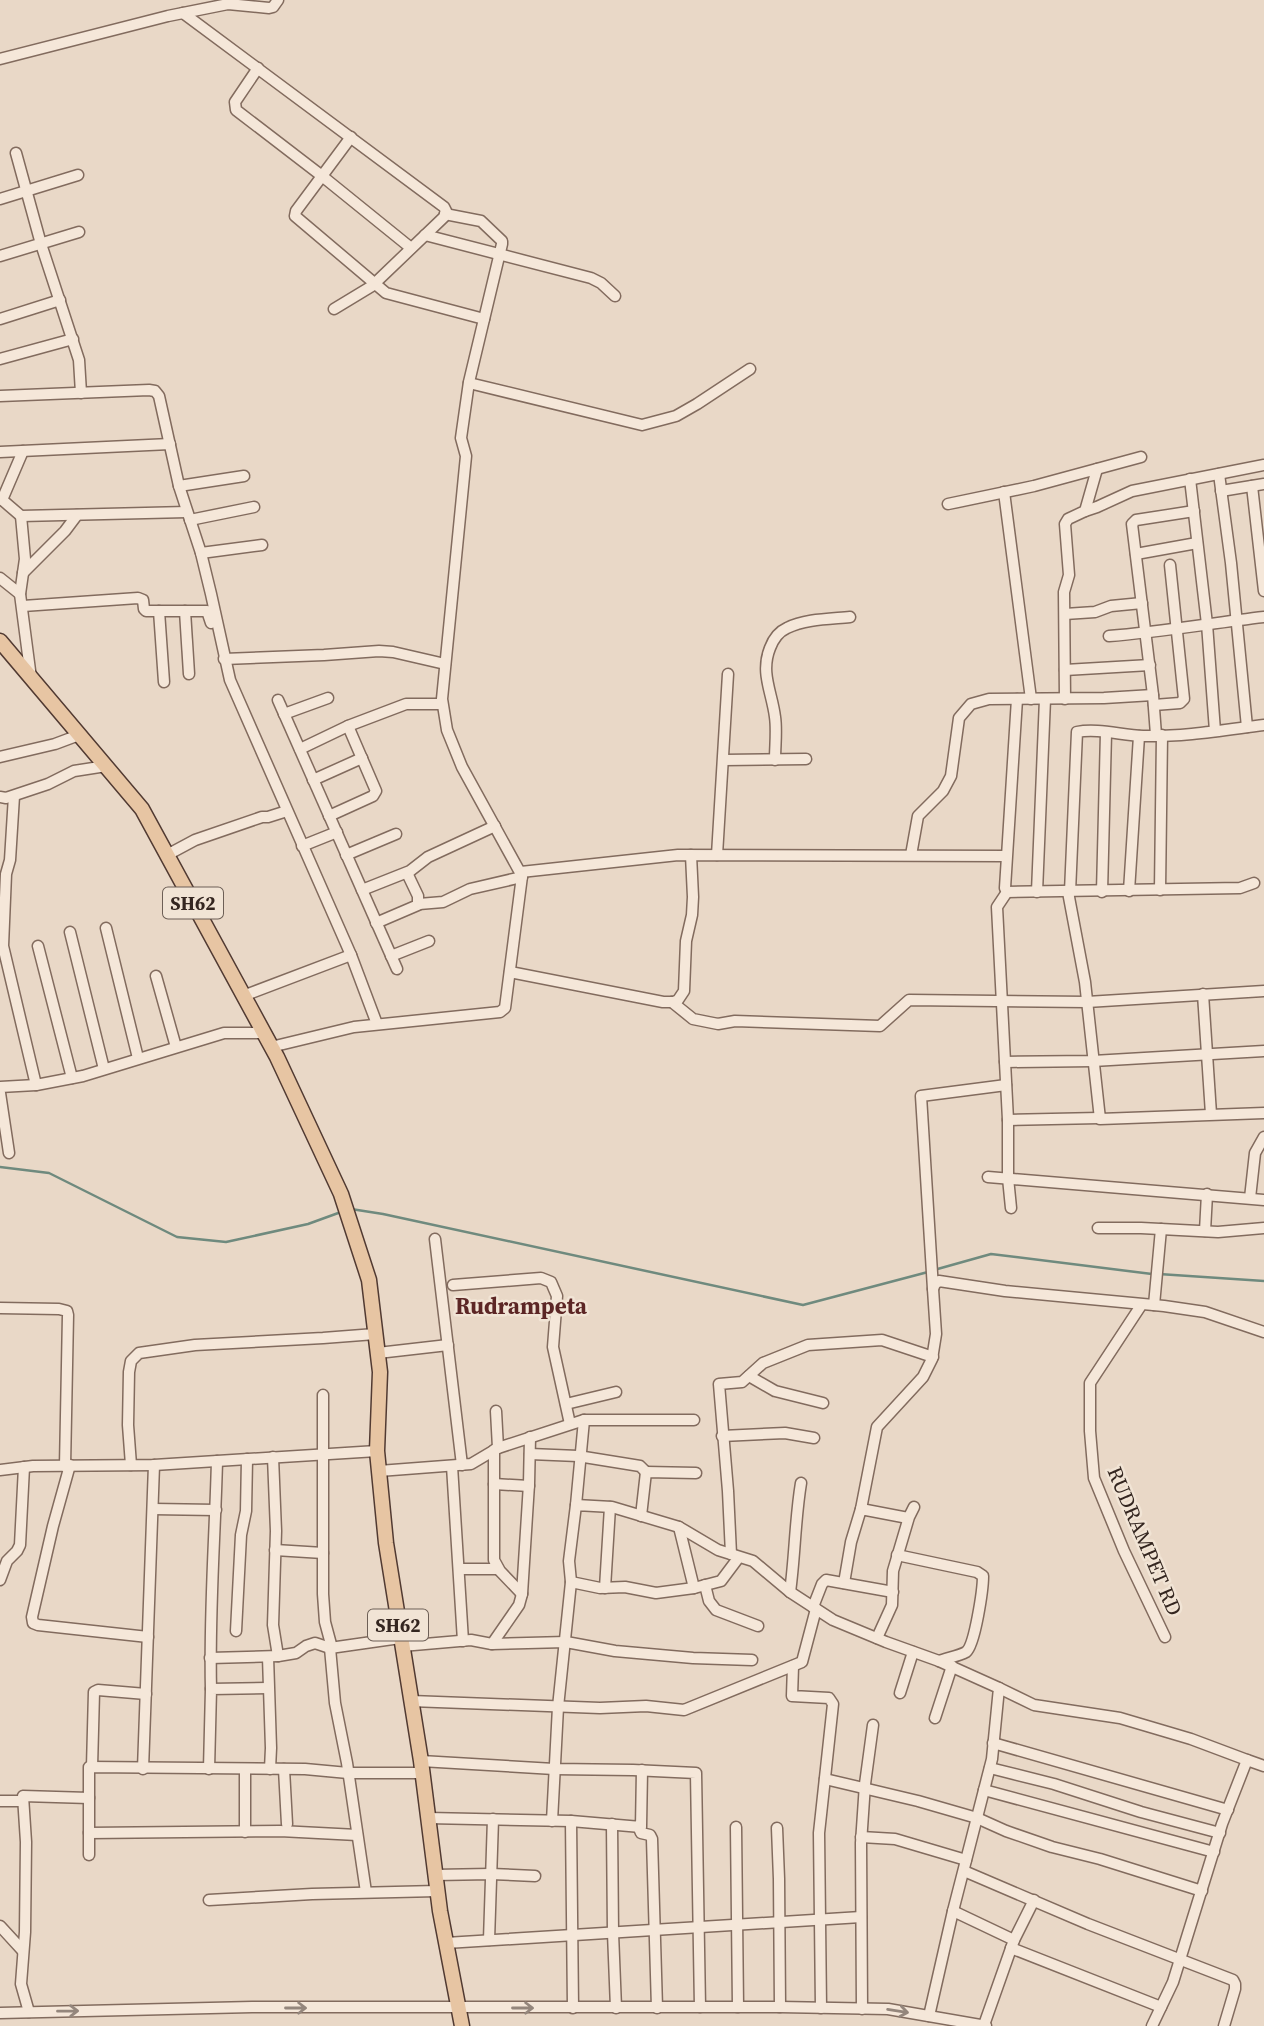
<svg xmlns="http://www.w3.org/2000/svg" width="1264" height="2026" font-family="'Source Serif 4',serif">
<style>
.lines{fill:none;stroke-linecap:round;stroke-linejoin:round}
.stream{stroke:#6f8a7e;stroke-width:2.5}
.minor-casing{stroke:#826b5e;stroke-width:13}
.major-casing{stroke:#513a32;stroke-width:17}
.minor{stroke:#f5e7d9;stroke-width:10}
.major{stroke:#e7c5a3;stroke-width:14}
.oneway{stroke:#94867c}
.labels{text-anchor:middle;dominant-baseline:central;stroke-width:5;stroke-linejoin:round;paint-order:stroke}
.shield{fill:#f1e4d5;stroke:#6d5f56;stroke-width:2}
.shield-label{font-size:19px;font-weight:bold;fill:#342620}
.street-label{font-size:21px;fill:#342620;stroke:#f1e4d5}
.neighbourhood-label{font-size:23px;font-weight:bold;fill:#5c2625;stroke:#f1e4d5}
</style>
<rect width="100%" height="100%" fill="#e9d8c7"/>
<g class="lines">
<g class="stream">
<polyline points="0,1167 49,1173 177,1237 226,1242 308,1224 341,1212"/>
<polyline points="351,1209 383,1214 803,1305 928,1272"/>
<polyline points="934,1270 991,1254 1152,1274"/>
<polyline points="1159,1274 1264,1281"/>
</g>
<g class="minor-casing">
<g id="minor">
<polyline points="183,13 444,207 446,211 444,217 372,286 334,309"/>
<polyline points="0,59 168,16 228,4 269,8 273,7 278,0"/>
<polyline points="258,68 235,102 236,110 322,176 411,248"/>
<polyline points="351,137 296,211 295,216 386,293 484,319"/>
<polyline points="16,153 41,244 79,360 81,393"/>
<polyline points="0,199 78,175"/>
<polyline points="425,235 591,278 601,283 615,296"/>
<polyline points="0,256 79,232"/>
<polyline points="0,319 60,300"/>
<polyline points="0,359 73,339"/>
<polyline points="469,383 642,425 676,416 697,404 750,369"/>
<polyline points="0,396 149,390 155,391 159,396 179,486 201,553 211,594 230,680 351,955 377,1024"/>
<polyline points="0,452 170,444"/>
<polyline points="1219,474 1231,563 1247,727"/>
<polyline points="1190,479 1207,624 1215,731"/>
<polyline points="179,486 244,476"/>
<polyline points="1252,486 1264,591"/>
<polyline points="1221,491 1264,484"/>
<polyline points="1004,492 1031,699"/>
<polyline points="0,498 21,516 187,512"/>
<polyline points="2,500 23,451"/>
<polyline points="948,504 1034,486 1141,457"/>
<polyline points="1085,511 1097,507 1132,491 1264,465"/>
<polyline points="21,516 25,559 20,594 31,678"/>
<polyline points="190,520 254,507"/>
<polyline points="201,553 262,545"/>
<polyline points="1136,554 1197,543"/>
<polyline points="23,573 65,531 77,515"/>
<polyline points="0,578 20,594"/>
<polyline points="23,606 138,598 143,600 144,609 146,611 207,611 211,623"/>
<polyline points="159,611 164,682"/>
<polyline points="185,611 189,674"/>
<polyline points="1065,614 1095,612 1111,606 1142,603"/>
<path d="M 1109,636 C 1161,632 1212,623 1264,617"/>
<polyline points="224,659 324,655 379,651 393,652 445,664"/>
<polyline points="1065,670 1150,665"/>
<polyline points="1017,699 1005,888 1007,892 1240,888 1254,883"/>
<polyline points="1065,699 1064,592 1069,575 1065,524 1068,519 1085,511 1097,469"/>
<polyline points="278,700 397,969"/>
<polyline points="1154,705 1180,703 1184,699 1170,565"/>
<polyline points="284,714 328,698"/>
<polyline points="1156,735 1153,695 1132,524 1136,520 1194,511"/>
<polyline points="300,749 348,726 406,704 442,704"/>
<polyline points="0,757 55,744 79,735"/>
<polyline points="724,760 806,759"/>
<path d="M 775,760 C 775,746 777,730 775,717 C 772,692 760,673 770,648 C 773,640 778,632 787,628 C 805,619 829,619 850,617"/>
<polyline points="313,780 362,758"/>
<polyline points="14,796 10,860 6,874 3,946 36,1085"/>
<polyline points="0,797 6,798 48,784 74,771 106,766"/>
<polyline points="329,816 373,796 376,791 348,726"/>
<polyline points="302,846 337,832"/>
<polyline points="167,855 195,840 262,817 268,817 287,811"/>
<polyline points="346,855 396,834"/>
<polyline points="717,855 728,674"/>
<polyline points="911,855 918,816 943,791 951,776 959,718 971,704 989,699 1104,698 1153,695"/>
<polyline points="521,872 678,855 1006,856"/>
<polyline points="362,890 410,871 428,857 495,826"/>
<polyline points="1160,890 1162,735"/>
<polyline points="1129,891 1139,736"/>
<polyline points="1007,892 997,907 1008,1120 1008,1178 1011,1208"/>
<polyline points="1037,892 1045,699"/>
<polyline points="1068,892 1085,982 1100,1119 1264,1113"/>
<path d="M 1070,892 L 1077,732 C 1097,728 1121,735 1143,736 C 1183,737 1224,730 1264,725"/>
<polyline points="1102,892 1106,733"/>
<polyline points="419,904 443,902 470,889 522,877"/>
<polyline points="376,923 418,905 418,896 407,873"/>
<polyline points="106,928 138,1058"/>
<polyline points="70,932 104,1069"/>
<polyline points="38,946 72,1078"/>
<polyline points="391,956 429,941"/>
<polyline points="510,972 663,1002 674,1002 678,1000 684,991 686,941 692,915 693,897 691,855"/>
<polyline points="156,976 176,1047"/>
<polyline points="1203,994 1211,1114"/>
<polyline points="243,996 351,955"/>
<polyline points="672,1002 693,1019 718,1024 735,1021 880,1026 909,1000 1087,1002 1264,991"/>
<polyline points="271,1047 354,1027 500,1012 505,1008 522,876 462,767 447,730 442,699 466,456 461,438 469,382 502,244 502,241 481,221 445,214"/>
<polyline points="1005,1062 1093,1061 1264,1051"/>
<polyline points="0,1087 36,1085 83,1076 224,1033 264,1033"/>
<polyline points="0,1093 9,1153"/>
<polyline points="1008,1120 1099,1118"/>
<polyline points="988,1177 1264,1200"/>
<polyline points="1250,1198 1255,1153 1264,1137"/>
<polyline points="1098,1228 1141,1228 1218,1232 1264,1228"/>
<polyline points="1205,1231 1207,1194"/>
<polyline points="435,1239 462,1465"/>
<polyline points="453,1285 541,1278 551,1282 557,1296 553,1347 570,1424"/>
<polyline points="933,1289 921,1096 1006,1085"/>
<polyline points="1154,1305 1161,1229"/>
<polyline points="1140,1307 1090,1383 1090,1431 1094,1478 1124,1551 1165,1637"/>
<polyline points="0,1308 59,1309 67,1311 68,1315 65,1466"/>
<polyline points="378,1353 448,1345"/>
<polyline points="749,1376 775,1391 823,1403"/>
<polyline points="323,1395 323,1594 325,1622 332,1648"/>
<polyline points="566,1404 616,1392"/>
<polyline points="496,1411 498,1448"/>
<polyline points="722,1436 785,1433 814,1438"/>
<polyline points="494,1450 494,1560 500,1571 522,1594"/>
<polyline points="530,1454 578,1456 640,1466 646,1472"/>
<polyline points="273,1457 276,1531 273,1625 278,1656"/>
<polyline points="70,1465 53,1526 32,1617 33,1623 38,1625 148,1637"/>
<polyline points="131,1465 128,1425 129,1372 131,1361 139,1353 195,1345 323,1338 375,1334"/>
<polyline points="452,1466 463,1641"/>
<polyline points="0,1470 33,1466 154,1465 377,1451"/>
<polyline points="379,1471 471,1464 498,1448 584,1420 694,1420"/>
<polyline points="494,1484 529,1486"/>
<polyline points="576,1505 584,1420"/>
<polyline points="153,1509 216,1510"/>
<polyline points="861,1509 877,1427 923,1377 932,1359 936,1334 933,1289 935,1284 939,1281 1005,1291 1164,1306 1205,1312 1264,1332"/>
<polyline points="641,1516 646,1472 696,1473"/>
<polyline points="679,1527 694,1588"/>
<polyline points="275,1550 323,1553"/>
<polyline points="731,1554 728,1491 719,1384 742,1382 763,1363 808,1345 882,1340 933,1357"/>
<path d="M 897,1555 L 977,1572 L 983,1576 C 983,1589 975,1645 966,1652 C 959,1656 947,1658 939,1661"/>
<polyline points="739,1557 721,1581 694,1588 656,1593 625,1587 600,1588 571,1582 569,1561 576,1505 612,1507 679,1527 718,1550 753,1561 790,1592 833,1620 886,1642 939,1661 999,1688 992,1759 953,1911 929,2016"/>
<polyline points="459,1569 498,1569"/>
<polyline points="0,1580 7,1561 17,1551 20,1545 24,1467"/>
<polyline points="844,1583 851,1542 861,1509 908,1518"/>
<polyline points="705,1585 709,1601 716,1610 758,1626"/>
<polyline points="605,1588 610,1507"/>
<path d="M 790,1592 C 795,1556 795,1519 801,1483"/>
<polyline points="813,1607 822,1584 826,1580 893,1592"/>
<polyline points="236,1631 241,1535 246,1511 247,1459"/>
<polyline points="877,1638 892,1605 893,1571 909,1517 914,1507"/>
<polyline points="492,1644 566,1642 615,1651 693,1658 752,1660"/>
<polyline points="402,1646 471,1640 492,1644 519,1605 522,1594 529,1484 530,1437"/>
<polyline points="330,1648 335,1703 347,1763 366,1892"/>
<polyline points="268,1657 271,1748 270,1769"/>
<polyline points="210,1658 278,1656 296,1653 306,1646 315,1643 330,1648 400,1638"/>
<polyline points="793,1666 792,1696 829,1698 833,1704 819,1833 821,2008"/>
<polyline points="999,1688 1034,1705 1120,1718 1191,1739 1247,1760 1222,1824 1173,1982 1152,2026"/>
<path d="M 211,1689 C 209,1613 215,1537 217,1461"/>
<polyline points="900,1693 913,1652"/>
<polyline points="411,1701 600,1708 646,1706 684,1710 802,1662 816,1609"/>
<polyline points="935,1718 952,1666"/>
<polyline points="993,1743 1228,1810"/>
<polyline points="1247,1760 1264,1766"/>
<polyline points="421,1761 554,1769 633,1770 696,1773 700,2007"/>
<polyline points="92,1767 94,1692 98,1690 146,1694"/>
<polyline points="990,1768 1054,1784 1141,1812 1220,1833"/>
<polyline points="143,1769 154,1465"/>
<polyline points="209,1769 211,1689 268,1688"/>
<polyline points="245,1769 245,1832"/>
<polyline points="284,1769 287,1824"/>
<polyline points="825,1779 918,1801 977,1818 1006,1831 1052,1847 1100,1859 1202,1891"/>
<polyline points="984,1790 1214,1852"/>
<polyline points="0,1801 23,1801"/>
<polyline points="428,1818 571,1821 641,1827 642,1770"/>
<polyline points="552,1821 558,1707 571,1582"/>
<polyline points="571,1821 573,2008"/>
<polyline points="612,1824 613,1933 616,2008"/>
<polyline points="638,1826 641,1833 650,1835 652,1839 657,2008"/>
<polyline points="736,1827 738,2007"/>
<polyline points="777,1828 779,1879 780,2007"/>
<polyline points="89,1833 280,1831 357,1835"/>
<polyline points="861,1837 895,1839 966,1860"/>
<polyline points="89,1855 89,1798"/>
<polyline points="964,1871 1088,1924 1233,1980 1235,1984 1235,1989 1224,2026"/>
<polyline points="435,1875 491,1874 535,1876"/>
<polyline points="209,1900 312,1894 437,1891"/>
<polyline points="953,1911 1014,1940 984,2025"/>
<polyline points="0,1926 23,1951"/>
<polyline points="489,1940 493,1819"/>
<polyline points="1014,1940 1034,1900"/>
<polyline points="446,1943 861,1917"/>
<polyline points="1011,1948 1161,2007"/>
<polyline points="862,2009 861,1843 865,1784 873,1725"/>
<polyline points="29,2012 21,1984 25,1932 26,1842 23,1796 89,1798 89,1767 305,1769 348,1773 423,1773"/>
<polyline points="0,2013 252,2007 780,2007 888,2009 986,2026"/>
</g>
</g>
<g class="major-casing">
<polyline id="major" points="0,641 142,809 277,1057 341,1194 369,1280 380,1372 377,1451 386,1543 421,1761 440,1911 462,2026"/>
</g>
<use href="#minor" class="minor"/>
<use href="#major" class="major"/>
</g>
<defs><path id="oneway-shaft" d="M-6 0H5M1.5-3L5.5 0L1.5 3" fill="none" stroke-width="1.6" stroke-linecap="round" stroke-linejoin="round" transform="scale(1.75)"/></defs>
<g class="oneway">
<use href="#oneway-shaft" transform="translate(296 2008)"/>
<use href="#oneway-shaft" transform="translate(523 2008)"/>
<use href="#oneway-shaft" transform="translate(68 2011) rotate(-1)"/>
<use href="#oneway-shaft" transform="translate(898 2011) rotate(9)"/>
</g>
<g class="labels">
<g class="shield">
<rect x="163" y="887.5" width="60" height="31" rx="5"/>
<rect x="368" y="1609.5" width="60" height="31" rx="5"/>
</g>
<g class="shield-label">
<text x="193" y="903">SH62</text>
<text x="398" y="1625">SH62</text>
</g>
<g class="street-label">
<text transform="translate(1145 1541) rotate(67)">RUDRAMPET RD</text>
</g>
<g class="neighbourhood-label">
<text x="521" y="1306">Rudrampeta</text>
</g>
</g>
</svg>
